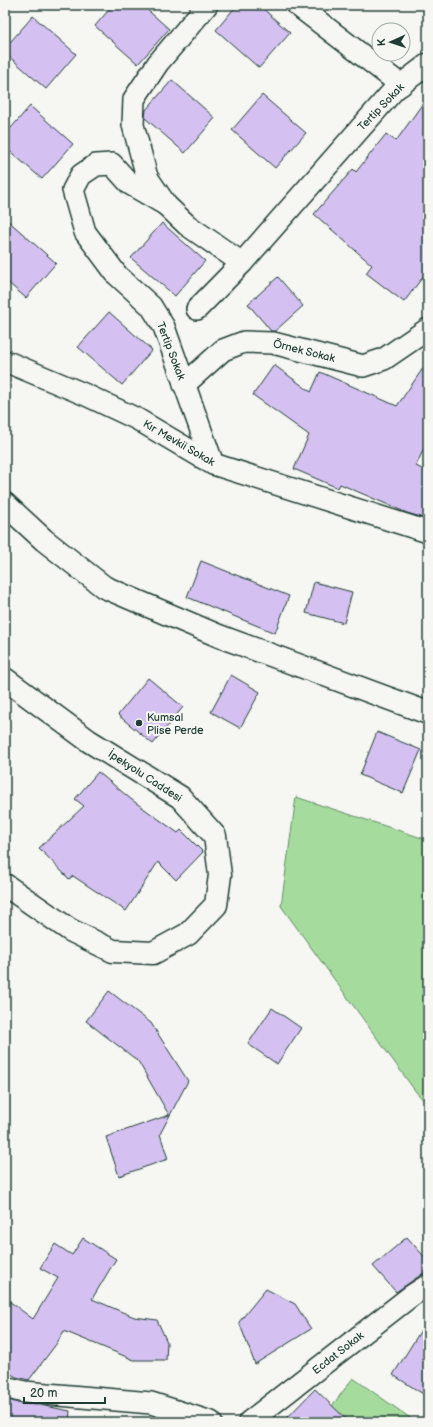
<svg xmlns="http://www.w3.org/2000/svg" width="433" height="1427" font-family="'Balsamiq Sans',sans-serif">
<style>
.green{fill:#a6db9e;stroke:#628c69}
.building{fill:#d4c1f2;stroke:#1f3d34}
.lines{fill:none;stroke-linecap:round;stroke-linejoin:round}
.street-casing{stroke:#1f3d34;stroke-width:24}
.secondary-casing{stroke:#1f3d34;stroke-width:25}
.street{stroke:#f6f6f2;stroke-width:21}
.secondary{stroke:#f6f6f2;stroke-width:22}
.poi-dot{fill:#1f3d34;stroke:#f6f6f2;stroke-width:1.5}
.labels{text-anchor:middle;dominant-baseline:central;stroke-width:4;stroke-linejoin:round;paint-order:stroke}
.street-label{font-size:11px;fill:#1f3d34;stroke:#f6f6f2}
.poi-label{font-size:11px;fill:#1f3d34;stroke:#f6f6f2;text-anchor:start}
</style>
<rect width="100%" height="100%" fill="#f6f6f2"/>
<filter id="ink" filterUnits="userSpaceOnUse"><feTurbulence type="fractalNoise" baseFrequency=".025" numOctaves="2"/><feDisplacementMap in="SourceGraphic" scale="8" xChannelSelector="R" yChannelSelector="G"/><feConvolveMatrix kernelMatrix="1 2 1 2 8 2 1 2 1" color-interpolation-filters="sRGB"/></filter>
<g filter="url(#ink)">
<g class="green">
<polygon points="296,797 428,840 428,1105 416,1092 281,906"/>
<polygon points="353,1378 416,1422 320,1422"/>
</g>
<g class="building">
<polygon points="113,5 142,5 169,29 138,64 95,26"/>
<polygon points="237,5 259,5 290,33 259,68 216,30"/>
<polygon points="33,16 76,54 46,89 5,53 5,48"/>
<polygon points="172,80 215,118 185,153 145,118 146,110"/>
<polygon points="262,95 306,133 275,168 232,130"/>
<polygon points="428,96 428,270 404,302 366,273 372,265 314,214 353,169 356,172 386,134 396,141"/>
<polygon points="30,106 73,144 42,179 5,147 5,135"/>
<polygon points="5,218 56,263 26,298 5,280"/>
<polygon points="162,223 205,261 175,296 131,258"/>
<polygon points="278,277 303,306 275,331 271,331 248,304"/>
<polygon points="109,312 152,350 122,385 78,347"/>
<polygon points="428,361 428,439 416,466 428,472 428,519 407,513 340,484 338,488 294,469 309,435 253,395 274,365 311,392 320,372 397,406"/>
<polygon points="201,561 289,596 275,633 187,597"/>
<polygon points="314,582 352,592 344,623 306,613"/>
<polygon points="231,675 260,692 240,728 211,712"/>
<polygon points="148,678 183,707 153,744 118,715"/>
<polygon points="377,732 421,750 403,793 360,775"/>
<polygon points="98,772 132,800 178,833 181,830 203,852 176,880 158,862 126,911 73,876 69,879 39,848 84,806 75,799"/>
<polygon points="109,991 151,1023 188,1081 160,1134 168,1159 119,1176 106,1137 169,1115 138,1061 86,1021"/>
<polygon points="272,1008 301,1028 277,1064 248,1044"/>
<polygon points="407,1237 428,1261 428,1270 396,1292 373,1266"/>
<polygon points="83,1238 116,1259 92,1299 134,1317 157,1320 167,1342 166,1360 134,1360 64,1331 57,1343 29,1380 16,1377 5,1370 5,1298 33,1319 58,1278 40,1268 55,1244 72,1255"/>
<polygon points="266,1289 295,1304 311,1329 255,1364 239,1322"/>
<polygon points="428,1319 428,1397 393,1375"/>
<polygon points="315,1389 349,1422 283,1422"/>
<polygon points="5,1399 21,1404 40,1405 70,1411 69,1422 5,1422"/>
</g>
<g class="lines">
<g class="street-casing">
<g id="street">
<polyline points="207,5 158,63 134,99 133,125 147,177 166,205 187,225 242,263"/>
<polyline points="297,5 401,85"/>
<polyline points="166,205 130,184 112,164 96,165 81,175 73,190 85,232 117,275 151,306 164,327 213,464"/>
<polyline points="197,309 242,263 394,90 428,64"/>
<polyline points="5,361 86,395 137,419 213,464 428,532"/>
<polyline points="184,385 223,350 244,342 273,343 363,366 384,359 428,329"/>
<polyline points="5,1387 24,1392 151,1403 211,1422"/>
<polyline points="249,1422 411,1296 428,1285"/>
</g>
</g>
<g class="secondary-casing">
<g id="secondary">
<polyline points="5,504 44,540 104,587 219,636 428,713"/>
<polyline points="5,679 89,741 180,797 215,836 220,875 216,905 188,934 153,953 113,951 70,930 5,885"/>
</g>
</g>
<use href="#street" class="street"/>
<use href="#secondary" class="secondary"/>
</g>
</g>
<circle class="poi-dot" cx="139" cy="723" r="4"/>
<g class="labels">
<g class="street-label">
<text transform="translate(381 107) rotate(-46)">Tertip Sokak</text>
<text transform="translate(171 351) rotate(69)">Tertip Sokak</text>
<text transform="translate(304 351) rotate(14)">Örnek Sokak</text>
<text transform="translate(179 443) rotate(30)">Kır Mevkii Sokak</text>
<text transform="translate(145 776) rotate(33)">İpekyolu Caddesi</text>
<text transform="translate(338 1353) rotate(-38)">Ecdat Sokak</text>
</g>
<g class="poi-label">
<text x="147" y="717">Kumsal<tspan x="147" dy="13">Plise Perde</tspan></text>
</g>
</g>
<rect width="433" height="1427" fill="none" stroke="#f6f6f2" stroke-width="20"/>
<rect x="10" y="10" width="413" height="1407" fill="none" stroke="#1f3d34" stroke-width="1.5" filter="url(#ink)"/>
<g transform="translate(391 42) rotate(267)"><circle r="19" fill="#f6f6f2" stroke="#a0aca6"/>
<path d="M0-3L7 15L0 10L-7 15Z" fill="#1f3d34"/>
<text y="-6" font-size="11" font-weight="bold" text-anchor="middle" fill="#1f3d34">K</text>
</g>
<path d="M24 1397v6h81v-6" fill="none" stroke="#1f3d34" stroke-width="2"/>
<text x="30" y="1397" font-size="12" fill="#1f3d34" stroke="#f6f6f2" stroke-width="3" paint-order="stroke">20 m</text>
</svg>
